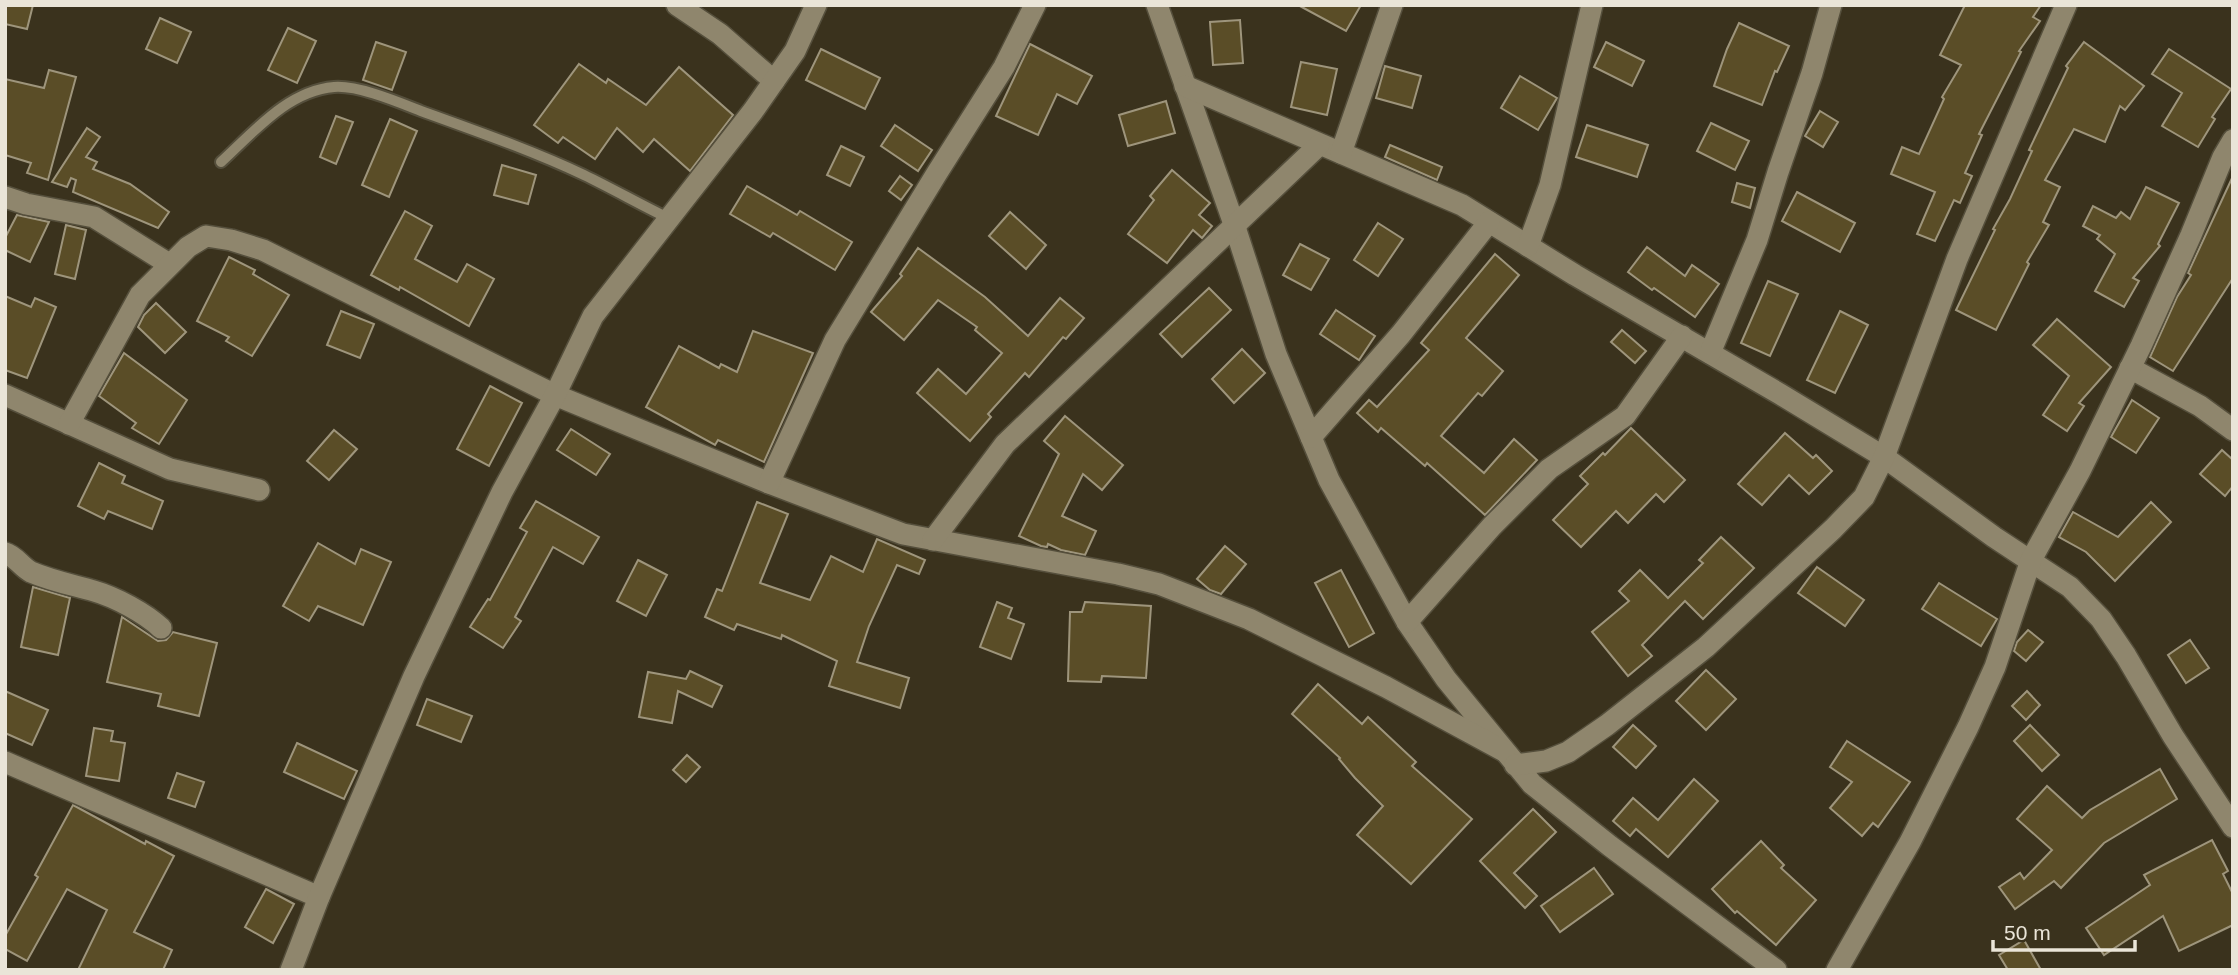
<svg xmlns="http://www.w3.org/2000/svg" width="2238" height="975" font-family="Helvetica,sans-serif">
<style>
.building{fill:#5a4d27;stroke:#9e957c;stroke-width:2}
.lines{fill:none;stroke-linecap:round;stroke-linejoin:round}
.service-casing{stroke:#554f3c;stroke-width:14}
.minor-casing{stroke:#554f3c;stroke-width:24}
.service{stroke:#8f866d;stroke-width:10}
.minor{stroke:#8f866d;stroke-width:21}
</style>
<rect width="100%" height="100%" fill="#3a321d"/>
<g class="building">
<polygon points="5,5 33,5 27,29 5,24"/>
<polygon points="1298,5 1361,5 1346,31"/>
<polygon points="1965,5 2041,5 2033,17 2040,21 2019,51 2021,52 1979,134 1982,135 1965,173 1972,176 1960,203 1954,200 1935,241 1917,234 1935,192 1891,174 1902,147 1919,154 1944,99 1942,97 1961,65 1940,55"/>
<polygon points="160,18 191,32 177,63 146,49"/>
<polygon points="1240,20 1243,63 1213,65 1210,22"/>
<polygon points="1739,23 1789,46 1777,72 1775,71 1762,105 1714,86 1727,49"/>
<polygon points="288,28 316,41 297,83 268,70"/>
<polygon points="376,42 406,52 392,90 363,80"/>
<polygon points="1606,42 1644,61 1632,86 1594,67"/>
<polygon points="2084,42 2144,86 2125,110 2120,106 2105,142 2074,129 2045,180 2060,187 2043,222 2049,225 2027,262 2029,264 1996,330 1956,310 1995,230 1993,229 2010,199 2032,151 2029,150 2068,68 2066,66"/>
<polygon points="1030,44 1092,76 1077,104 1057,94 1038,135 996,116"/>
<polygon points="821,49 880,78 865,109 806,80"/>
<polygon points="2169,49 2231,89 2212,117 2215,119 2198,147 2162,126 2182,93 2152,74"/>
<polygon points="1301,62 1337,69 1327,115 1291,107"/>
<polygon points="579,64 606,83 608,79 646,105 679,67 733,115 690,171 654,139 643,152 617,128 595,159 563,137 558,143 534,125"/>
<polygon points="1385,66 1421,76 1412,108 1376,98"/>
<polygon points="49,70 76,77 48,180 27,173 31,163 5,155 5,79 44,88"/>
<polygon points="1520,76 1557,98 1538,130 1501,108"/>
<polygon points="1166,101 1175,133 1128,146 1119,115"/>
<polygon points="1820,111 1838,122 1823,147 1805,136"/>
<polygon points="336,116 353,122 336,164 320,157"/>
<polygon points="390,119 417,131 389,197 362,185"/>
<polygon points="1711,123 1749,141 1735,170 1697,151"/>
<polygon points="895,125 932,150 918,171 881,146"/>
<polygon points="1587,125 1648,145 1637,177 1576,157"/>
<polygon points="87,128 100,137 86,157 97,162 93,169 130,184 169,212 158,228 73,192 76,180 71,178 67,187 52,182"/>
<polygon points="1390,145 1442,167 1437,180 1385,157"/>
<polygon points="841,146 864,157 850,186 827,175"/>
<polygon points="502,165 536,175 528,204 494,195"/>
<polygon points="1172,170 1210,203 1199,215 1212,226 1202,238 1193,230 1167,263 1128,234 1154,200 1150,196"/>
<polygon points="900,176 912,185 901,200 889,191"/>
<polygon points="2233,176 2233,278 2173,371 2150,357 2177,297 2191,275 2188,273"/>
<polygon points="1737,183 1755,188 1750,208 1732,202"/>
<polygon points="747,186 797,215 800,211 852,242 835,270 773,233 770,237 730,214"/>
<polygon points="2146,187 2179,203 2158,244 2160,246 2133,278 2139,281 2124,307 2095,291 2115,254 2097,239 2100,235 2083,226 2093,206 2116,218 2121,212 2130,219"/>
<polygon points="1797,192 1855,223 1840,252 1782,221"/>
<polygon points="405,211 432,226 415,259 457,282 467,264 494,279 469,326 400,287 399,290 371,275"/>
<polygon points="1010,212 1046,245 1026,269 989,236"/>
<polygon points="17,215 49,222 30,262 5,250 5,238"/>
<polygon points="1378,223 1403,239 1378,276 1354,260"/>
<polygon points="66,225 86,230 75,279 55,274"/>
<polygon points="1300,244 1329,259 1311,290 1283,275"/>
<polygon points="1647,247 1685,276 1692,265 1719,284 1695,317 1654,288 1652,290 1628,272"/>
<polygon points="918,248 985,297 1028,336 1060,298 1084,318 1066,339 1063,337 1029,377 1025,373 988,414 991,417 970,441 917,393 938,369 966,394 1002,353 975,330 977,327 938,300 904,340 871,312 902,276 900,274"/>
<polygon points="1495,254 1519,275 1466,338 1503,371 1482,396 1478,393 1441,436 1484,473 1514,439 1537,460 1485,515 1427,463 1425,466 1381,428 1378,432 1357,413 1369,400 1377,407 1429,350 1421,343"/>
<polygon points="229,257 255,270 253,274 289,295 252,356 226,341 229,337 197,321"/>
<polygon points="1768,281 1798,294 1770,356 1741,343"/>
<polygon points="1209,288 1231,310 1182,357 1160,334"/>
<polygon points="5,296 31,307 35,298 56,307 27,378 5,370"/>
<polygon points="156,303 186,332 165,353 138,327 144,315"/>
<polygon points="1336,310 1375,336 1359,360 1320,334"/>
<polygon points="341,311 374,324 360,358 327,345"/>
<polygon points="1840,311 1868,325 1835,393 1807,380"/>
<polygon points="2057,319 2111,367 2079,403 2084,406 2067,431 2043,415 2069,376 2033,345"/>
<polygon points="1622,330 1646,351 1635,363 1611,342"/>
<polygon points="753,331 813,353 764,462 718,440 715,445 646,407 679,346 719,368 721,364 737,372"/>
<polygon points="1242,349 1265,373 1234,403 1212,379"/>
<polygon points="124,353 187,400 159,444 132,428 136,423 99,396"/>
<polygon points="490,386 522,403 489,466 457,449"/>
<polygon points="2132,400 2159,418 2136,453 2111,437"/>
<polygon points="1065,416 1123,465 1102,490 1083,474 1062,516 1096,531 1085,555 1061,550 1048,544 1047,547 1041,546 1019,536 1059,454 1044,441"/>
<polygon points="1631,428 1685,480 1664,502 1656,494 1628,523 1616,511 1581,547 1553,520 1588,484 1580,476 1603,453 1605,455"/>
<polygon points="571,429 610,454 596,475 557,450"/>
<polygon points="334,430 357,449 329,480 307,461"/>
<polygon points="1785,433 1813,458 1816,455 1832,471 1809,494 1789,475 1762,505 1738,484"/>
<polygon points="2222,450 2233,460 2233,486 2225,496 2200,474"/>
<polygon points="99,463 125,476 122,483 163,501 152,529 108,511 104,519 78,506"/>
<polygon points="536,501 599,537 583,564 553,547 515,617 521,621 503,648 470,627 488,599 490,600 527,532 520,528"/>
<polygon points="757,502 788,514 760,583 810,600 831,556 863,572 877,539 925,560 919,574 897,565 869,626 857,662 909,678 900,708 829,686 837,661 782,635 781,639 737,624 734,630 705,617 717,589 722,591"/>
<polygon points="2151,502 2171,522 2115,581 2086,552 2059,537 2073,512 2118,537"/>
<polygon points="1721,537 1754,568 1703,619 1685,601 1642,645 1652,656 1628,676 1592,632 1629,601 1619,591 1640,570 1668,598 1703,563 1699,560"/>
<polygon points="318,543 355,564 361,549 391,562 363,625 318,606 309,621 283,606"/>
<polygon points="1225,546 1246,564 1221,594 1210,590 1197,579"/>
<polygon points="638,560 667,575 646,616 617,601"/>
<polygon points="1817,567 1864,600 1845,626 1798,593"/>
<polygon points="1341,570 1374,633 1349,647 1315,583"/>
<polygon points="1939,583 1997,619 1981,646 1922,609"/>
<polygon points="33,587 70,598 58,655 21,647"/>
<polygon points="997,602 1012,608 1008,618 1024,624 1011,659 980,647"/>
<polygon points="1085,602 1151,606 1146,678 1102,676 1101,682 1068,681 1070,612 1082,612"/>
<polygon points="122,617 158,641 166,640 173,632 217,643 199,716 158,706 161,694 107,682"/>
<polygon points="2028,630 2043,642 2026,661 2014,651 2017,642"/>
<polygon points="2190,640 2209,668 2186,683 2168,655"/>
<polygon points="1706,670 1736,699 1706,730 1676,701"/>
<polygon points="690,671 722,686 712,707 678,691 672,723 639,717 648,672 686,679"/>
<polygon points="1318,684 1362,724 1368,717 1416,762 1412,766 1472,819 1411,884 1357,835 1383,806 1355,778 1339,759 1340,758 1292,714"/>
<polygon points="5,691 48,710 32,745 5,733"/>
<polygon points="2027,691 2040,705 2026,720 2012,706"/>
<polygon points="427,699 472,716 461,742 417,725"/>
<polygon points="1633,725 1656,746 1636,768 1613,747"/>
<polygon points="2030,725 2059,755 2042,771 2014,741"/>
<polygon points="94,728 113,731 111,741 125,743 119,781 86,776"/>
<polygon points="1847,741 1910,782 1878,827 1873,823 1862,836 1830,808 1852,782 1830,767"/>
<polygon points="297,743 357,771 344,799 284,772"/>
<polygon points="687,755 700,767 686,782 673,770"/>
<polygon points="2160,769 2177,799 2104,843 2061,888 2054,881 2015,909 1999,887 2020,873 2024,879 2052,850 2017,819 2047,786 2082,818 2090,810"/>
<polygon points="177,773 204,782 195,807 168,798"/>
<polygon points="1694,779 1718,801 1668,857 1636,829 1630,836 1613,821 1633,798 1658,820"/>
<polygon points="73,805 145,844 146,841 174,856 134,932 172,950 163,970 78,970 107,910 67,889 27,961 5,949 5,936 38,877 35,875"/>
<polygon points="1533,809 1556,832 1514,873 1537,896 1525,908 1480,861"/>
<polygon points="2212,840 2228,871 2223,874 2233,894 2233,925 2179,951 2163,916 2104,955 2086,928 2150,885 2144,875"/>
<polygon points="1761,841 1784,865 1781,868 1816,900 1776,945 1737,911 1735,913 1712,889"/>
<polygon points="1594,868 1613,894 1560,932 1541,906"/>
<polygon points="266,889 294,904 273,943 245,927"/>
<polygon points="2024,940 2041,970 2008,970 1999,955"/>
</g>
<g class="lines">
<g class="service-casing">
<path id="service" d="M 221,162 C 253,133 287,91 334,87 C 358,85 398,102 421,111 C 476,131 531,150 584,175 C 613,189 641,205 670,219"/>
</g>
<g class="minor-casing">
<g id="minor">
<polyline points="677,5 720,34 774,81"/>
<polyline points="1157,5 1234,224 1276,354 1329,480 1407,622 1446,679 1532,784 1610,846 1776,970"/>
<polyline points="1185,86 1462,205 1575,275 1780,394 1884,457 1994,537 2070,587 2101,619 2126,656 2173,736 2233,827"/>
<polyline points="1341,153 1392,5"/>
<polyline points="5,197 26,204 94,217 169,264"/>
<polyline points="1528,246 1550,185 1592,5"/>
<polyline points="1710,353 1757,240 1778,172 1812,73 1831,5"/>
<polyline points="2130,368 2200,406 2233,430"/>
<polyline points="5,395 170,469 259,490"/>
<polyline points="69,424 140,295 188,247 206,236 231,240 263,250 555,395 769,483 903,534 1118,574 1159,584 1249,619 1386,687 1504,751"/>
<polyline points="1311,437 1401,334 1489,222"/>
<polyline points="769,483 835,340 937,173 1004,67 1035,5"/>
<polyline points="933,540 1005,444 1319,145"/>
<path d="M 5,553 C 16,556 21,567 31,572 C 52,581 73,585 94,591 C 115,597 145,613 161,628"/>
<polyline points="1407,622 1492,526 1549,469 1625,416 1682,336"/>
<polyline points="5,762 319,897"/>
<polyline points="1515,765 1546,761 1568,752 1607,725 1706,647 1833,529 1864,497 1884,457 1957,259 2066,5"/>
<polyline points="291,970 319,897 414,676 502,492 555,395 593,316 753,111 795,51 816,5"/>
<polyline points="1837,970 1910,842 1968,727 1995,667 2031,560 2080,471 2141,346 2191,235 2223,157 2233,140"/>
</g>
</g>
<use href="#service" class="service"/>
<use href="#minor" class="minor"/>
</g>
<rect width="2238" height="975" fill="none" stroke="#eae5d8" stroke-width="14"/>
<path d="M1993 940v10h142v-10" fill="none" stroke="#eae5d8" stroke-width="3.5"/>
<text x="2004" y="940" font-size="21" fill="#eae5d8" stroke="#3a321d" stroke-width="5" paint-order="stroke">50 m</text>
</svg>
